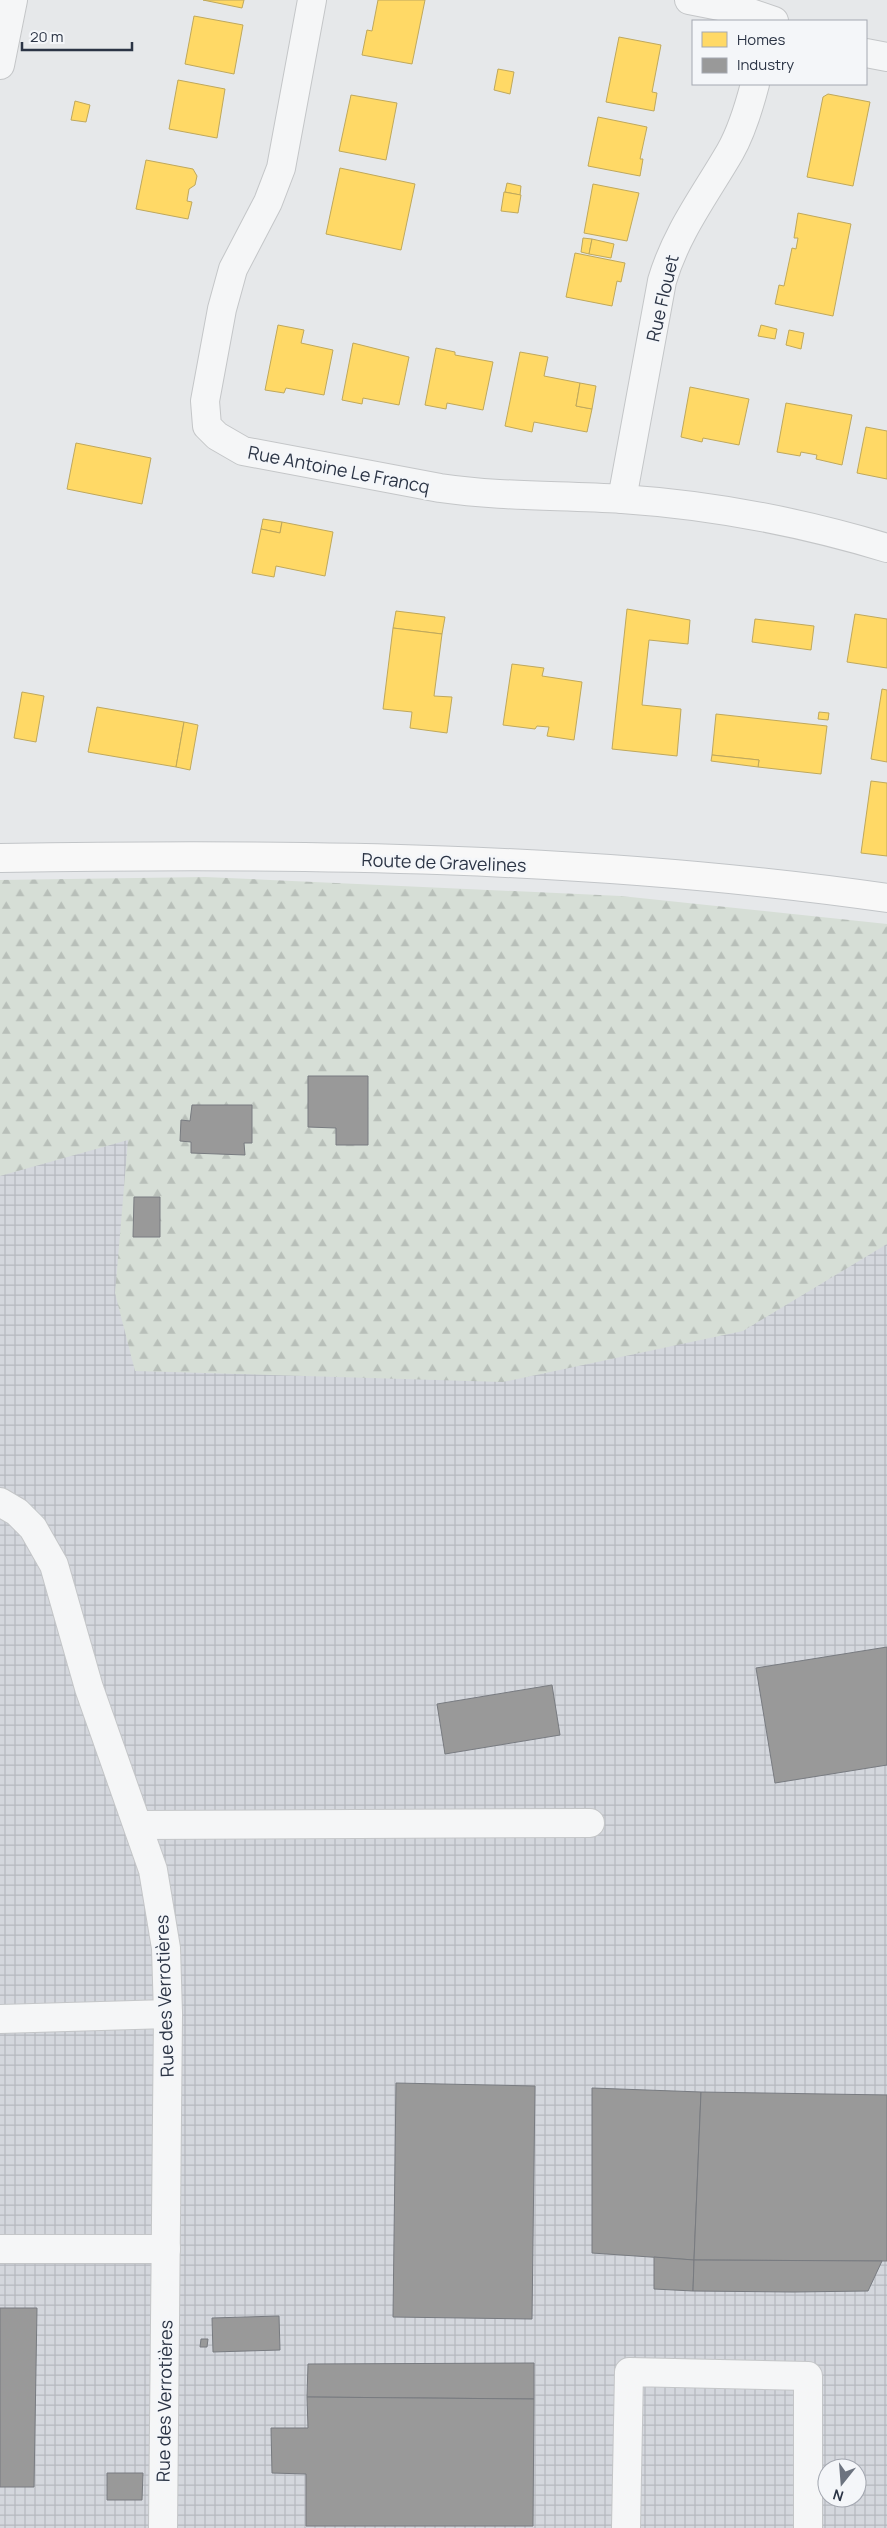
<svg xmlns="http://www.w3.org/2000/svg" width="887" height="2528" font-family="Manrope,sans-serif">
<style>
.industrial{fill:url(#industrial-grid);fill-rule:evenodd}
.forest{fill:url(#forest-firs)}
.homes{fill:#ffd966;stroke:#bfa85c}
.industry{fill:#999;stroke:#787b80}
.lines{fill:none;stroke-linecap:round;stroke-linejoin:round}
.minor-casing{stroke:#c4c6c8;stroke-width:30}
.major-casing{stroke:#c2c5c8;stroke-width:30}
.minor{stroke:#f5f6f7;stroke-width:28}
.major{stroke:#f8f8f8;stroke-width:28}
.labels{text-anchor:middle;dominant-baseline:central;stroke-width:5;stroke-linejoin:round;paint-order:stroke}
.street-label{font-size:18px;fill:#2b3445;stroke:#f4f6f9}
</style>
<defs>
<pattern id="industrial-grid" width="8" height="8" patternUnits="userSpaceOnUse" patternTransform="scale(1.25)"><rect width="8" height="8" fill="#d4d7dd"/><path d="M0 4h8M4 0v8" fill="none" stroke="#b6b9bf"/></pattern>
<pattern id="forest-firs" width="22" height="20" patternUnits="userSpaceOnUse" patternTransform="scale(1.25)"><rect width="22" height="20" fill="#d6ded6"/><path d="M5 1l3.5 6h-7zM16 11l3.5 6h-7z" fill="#b8bfb9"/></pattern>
</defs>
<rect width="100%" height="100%" fill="#e6e8ea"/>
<path class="industrial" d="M 0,907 L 887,977 L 887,2528 L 0,2528 ZM 827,2468 L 857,2468 L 857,2498 L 827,2498 Z"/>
<polygon class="forest" points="205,877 621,896 887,924 887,1244 743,1331 503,1382 135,1371 115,1293 128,1140 0,1176 0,880"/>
<g class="homes">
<polygon points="203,0 244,0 242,8"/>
<polygon points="378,0 425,0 412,64 362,55 367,30 372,31"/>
<polygon points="194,16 243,25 234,74 185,64"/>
<polygon points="619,37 661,45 652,92 657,93 654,111 606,102"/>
<polygon points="498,69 514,72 510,94 494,90"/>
<polygon points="178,80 225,89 217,138 169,129"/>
<polygon points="828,94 870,102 853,186 807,177 823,97"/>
<polygon points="351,95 397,103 386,160 339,151"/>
<polygon points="75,101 90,105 86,122 71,120"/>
<polygon points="598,117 647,127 640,159 643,159 640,176 588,166"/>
<polygon points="146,160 193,169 197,176 195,185 189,189 187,201 192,202 188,219 136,209"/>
<polygon points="340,168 415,184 401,250 326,234"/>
<polygon points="507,183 521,186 520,195 505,192"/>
<polygon points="593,184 639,193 627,241 584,233"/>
<polygon points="504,192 521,195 518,213 501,211"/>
<polygon points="798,213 851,224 833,316 775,304 779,285 784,286 792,248 796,249 798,238 794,238"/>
<polygon points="583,238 592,239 589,254 581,252"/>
<polygon points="592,239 614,244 611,258 589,254"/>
<polygon points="575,253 625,263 621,282 617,281 612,306 566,297"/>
<polygon points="278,325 304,330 301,343 333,350 324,395 286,388 284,393 265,390"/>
<polygon points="761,325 777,329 775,339 758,336"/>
<polygon points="789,330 804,333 801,349 786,345"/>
<polygon points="353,343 409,357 399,405 363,398 362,404 342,400"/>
<polygon points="436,348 455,352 455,355 493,362 483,410 447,403 446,409 425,405"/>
<polygon points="520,352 548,357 544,376 580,383 576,406 592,409 587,432 534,422 532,432 505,426"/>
<polygon points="580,383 596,386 592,409 576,406"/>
<polygon points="690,387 749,399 739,445 703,438 702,442 681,437"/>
<polygon points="786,403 852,415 842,465 816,459 817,455 801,452 800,456 777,452"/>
<polygon points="866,427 887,431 887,479 857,473"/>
<polygon points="76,443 151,458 142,504 67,489"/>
<polygon points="263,519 282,522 280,533 261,529"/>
<polygon points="282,522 333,532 325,576 276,566 274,577 252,573 261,529 280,533"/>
<polygon points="627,609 690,620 688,644 649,640 642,705 681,709 677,756 612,749"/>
<polygon points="396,611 445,617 442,634 393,628"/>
<polygon points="855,614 887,619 887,668 847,662"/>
<polygon points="755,619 814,626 811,650 752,642"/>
<polygon points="393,628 442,634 434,696 452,697 447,733 410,728 412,712 383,709"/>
<polygon points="512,664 544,668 542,676 582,682 574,740 547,736 549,727 537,726 535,729 503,725"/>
<polygon points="882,689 887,690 887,762 871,759"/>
<polygon points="22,692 44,696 36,742 14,738"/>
<polygon points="97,707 184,722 176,767 88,752"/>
<polygon points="819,712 829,713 828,720 818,719"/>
<polygon points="716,714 827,726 821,774 758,767 759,760 712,755"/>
<polygon points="184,722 198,725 190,770 176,767"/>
<polygon points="712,755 759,760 758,767 711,761"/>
<polygon points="871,781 887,783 887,856 861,853"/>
</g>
<g class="industry">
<polygon points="308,1076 368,1076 368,1145 336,1145 336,1128 308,1127"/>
<polygon points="192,1105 252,1105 252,1143 244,1143 245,1155 191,1153 191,1142 180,1141 181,1120 190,1121"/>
<polygon points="134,1197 160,1197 160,1237 133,1237"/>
<polygon points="887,1647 887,1765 775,1783 756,1668"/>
<polygon points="552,1685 560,1735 445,1754 437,1704"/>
<polygon points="396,2083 535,2086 532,2319 393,2317"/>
<polygon points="592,2088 701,2092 694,2260 592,2253"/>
<polygon points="701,2092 887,2095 887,2261 694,2260"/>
<polygon points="654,2257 694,2260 693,2291 654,2289"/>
<polygon points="694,2260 882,2261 868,2291 793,2292 693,2291"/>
<polygon points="0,2308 37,2308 34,2487 0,2487"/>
<polygon points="279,2316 280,2350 213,2352 212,2318"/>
<polygon points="201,2339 208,2339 207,2347 200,2347"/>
<polygon points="534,2363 534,2399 307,2397 308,2364"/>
<polygon points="307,2397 534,2399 533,2526 306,2526 306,2474 272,2473 271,2428 308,2428"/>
<polygon points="107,2473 143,2473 142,2500 107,2500"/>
</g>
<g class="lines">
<g class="minor-casing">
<g id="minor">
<path d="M 312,0 L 281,168 L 268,202 L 233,269 L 222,309 L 205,401 L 207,426 L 217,436 L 243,451 L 440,488 C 501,497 561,495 622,499 C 712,505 801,522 887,548"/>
<polyline points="689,0 745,11 774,21"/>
<polyline points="866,53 887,57"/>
<polyline points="0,65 13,0"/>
<path d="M 622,499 L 662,281 C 676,233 705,195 730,152 C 742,131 749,107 755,84"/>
<polyline points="0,1502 17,1512 33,1528 54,1565 89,1688 153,1870 166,1948 168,2014 163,2528"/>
<polyline points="138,1825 590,1823"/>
<polyline points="0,2019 168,2014"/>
<polyline points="0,2249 166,2249"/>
<polyline points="626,2528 629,2372 808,2376 808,2528"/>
</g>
</g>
<g class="major-casing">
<path id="major" d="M 0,858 C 296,853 594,856 887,898"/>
</g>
<use href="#minor" class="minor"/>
<use href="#major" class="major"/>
</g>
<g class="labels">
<g class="street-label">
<text transform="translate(662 298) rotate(-77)">Rue Flouet</text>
<text transform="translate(339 469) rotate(11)">Rue Antoine Le Francq</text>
<text transform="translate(444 862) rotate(2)">Route de Gravelines</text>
<text transform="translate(164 1996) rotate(-92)">Rue des Verrotières</text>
<text transform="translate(164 2401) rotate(-89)">Rue des Verrotières</text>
</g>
</g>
<rect x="692" y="20" width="175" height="65" fill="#f4f6f9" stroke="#a4a8b1"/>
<rect x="702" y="32" width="25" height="15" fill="#ffd966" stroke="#a4a8b1"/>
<text x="737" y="45" font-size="15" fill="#2b3445">Homes</text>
<rect x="702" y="58" width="25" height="15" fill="#999999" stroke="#a4a8b1"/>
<text x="737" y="70" font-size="15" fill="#2b3445">Industry</text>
<g transform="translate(842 2483) rotate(197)"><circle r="24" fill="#f4f6f9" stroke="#a4a8b1"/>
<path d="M0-4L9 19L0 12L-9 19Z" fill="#6c737f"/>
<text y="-8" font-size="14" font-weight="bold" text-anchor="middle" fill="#2b3445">N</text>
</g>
<path d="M22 42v8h110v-8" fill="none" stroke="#2b3445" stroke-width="2.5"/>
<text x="30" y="42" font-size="15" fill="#2b3445" stroke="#f4f6f9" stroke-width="4" paint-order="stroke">20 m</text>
</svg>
